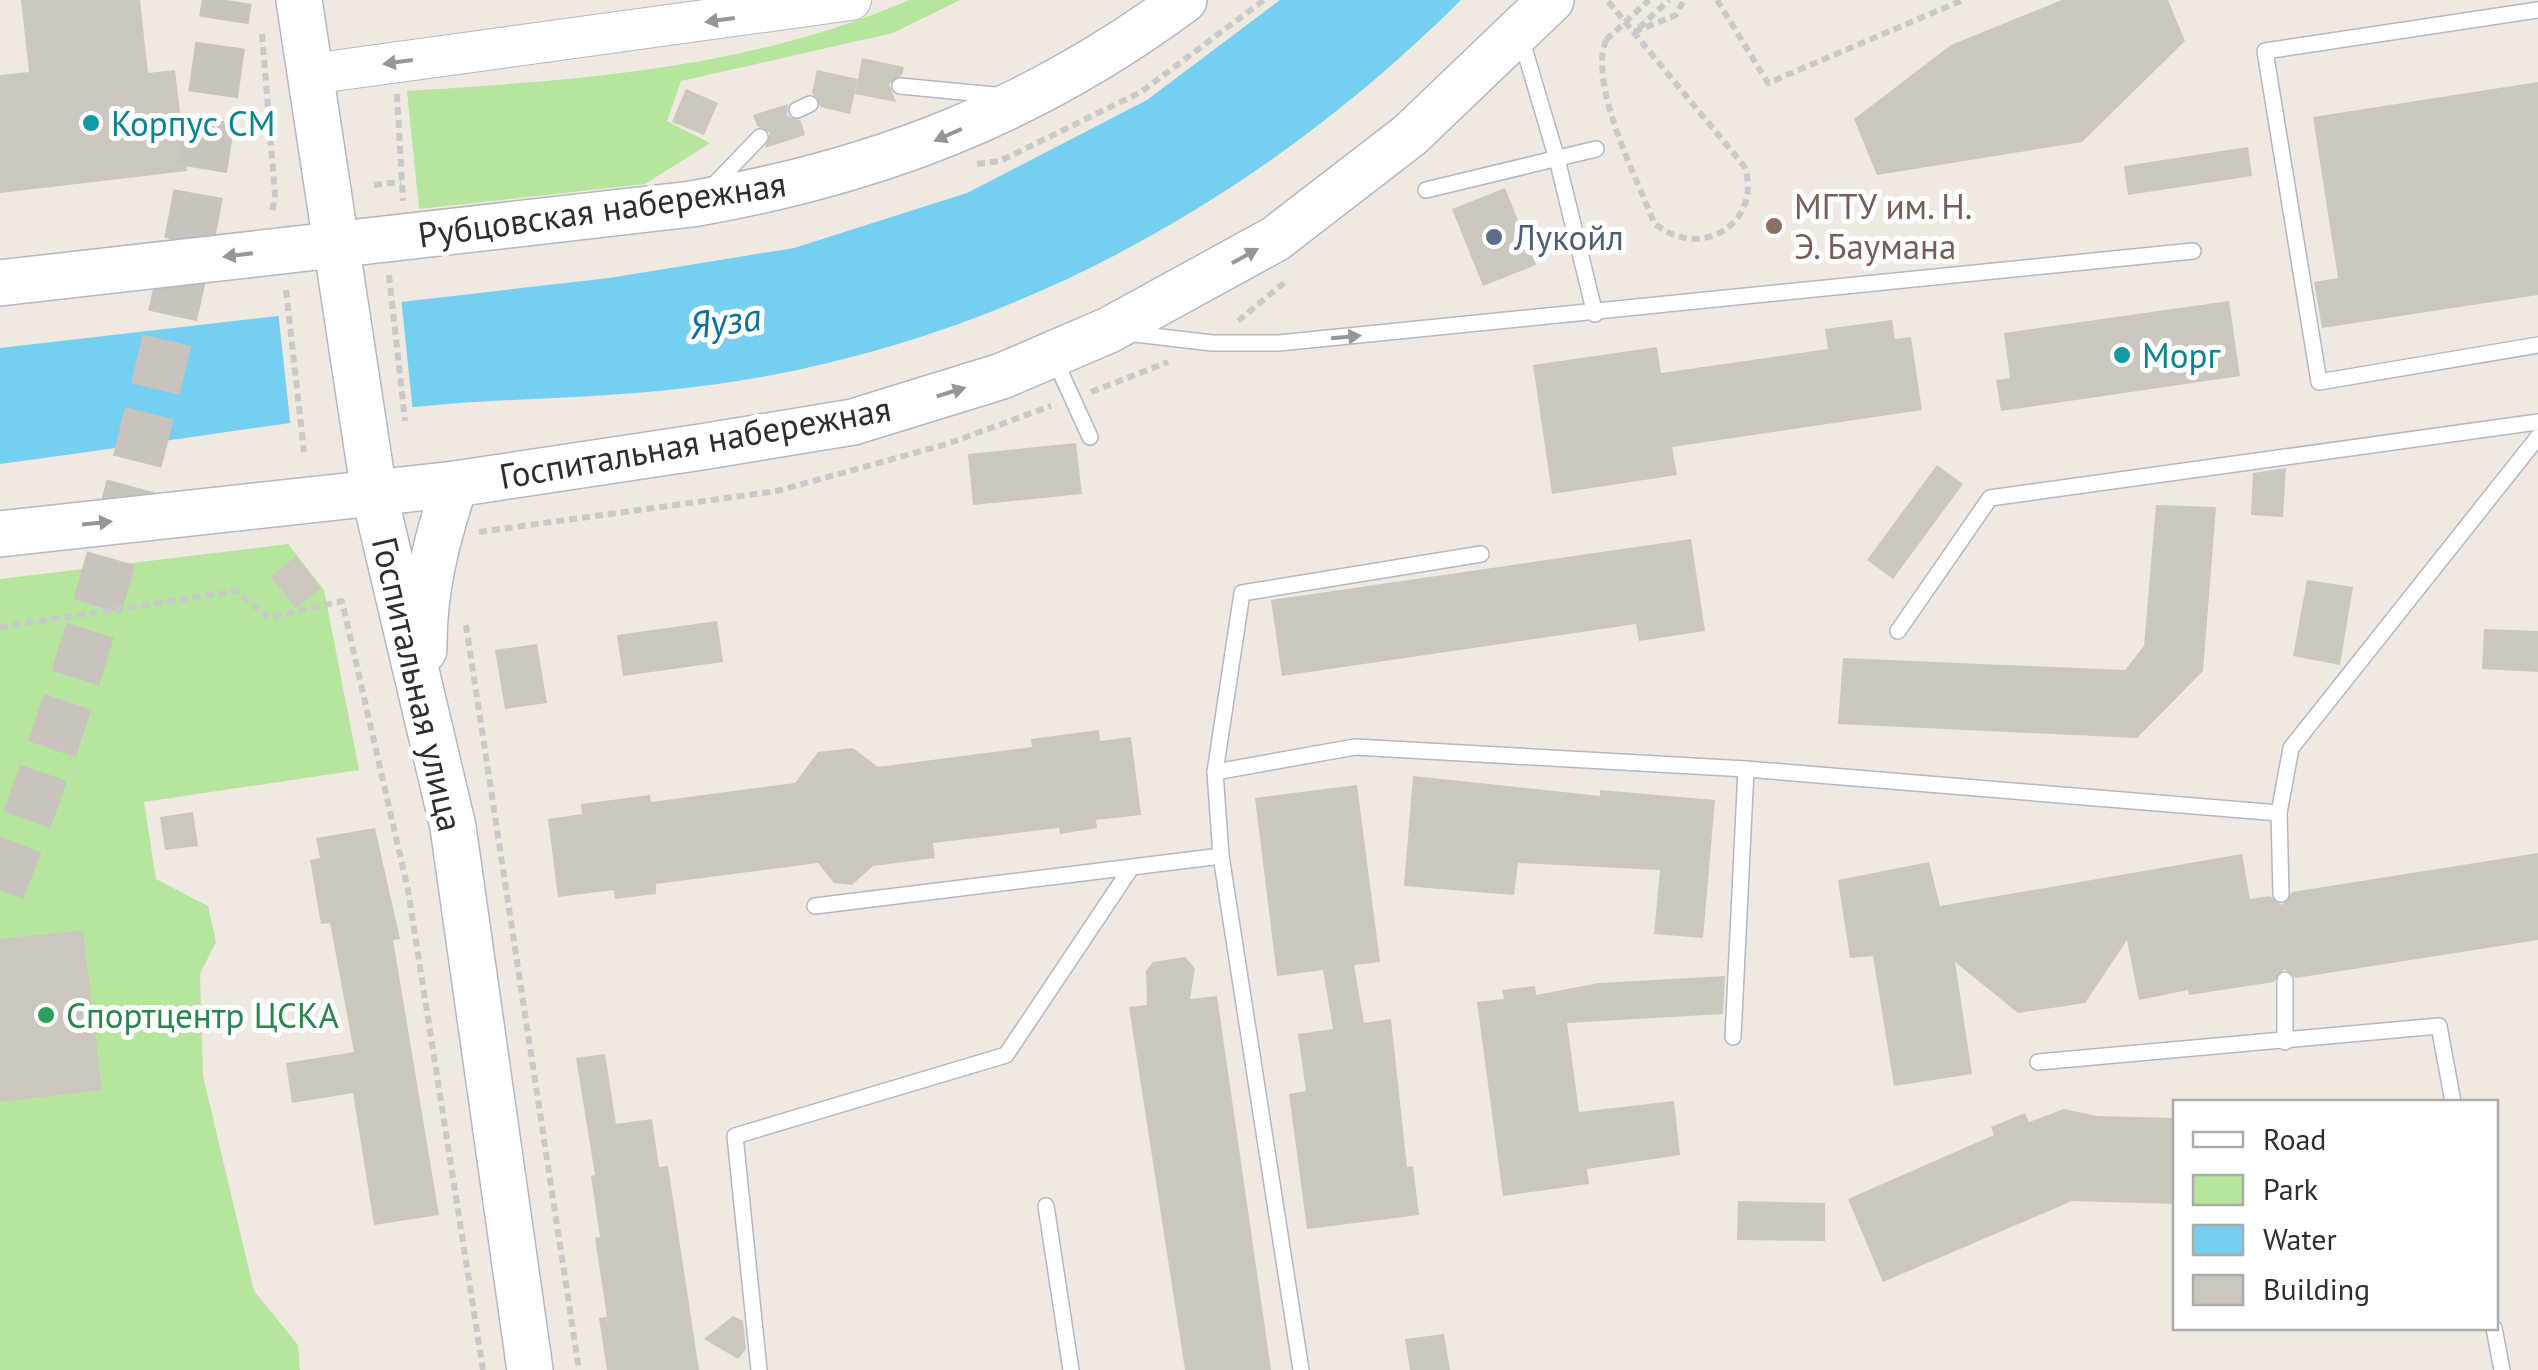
<svg xmlns="http://www.w3.org/2000/svg" width="2538" height="1370" font-family="'PT Sans',sans-serif">
<style>
.green{fill:#b6e59e}
.water{fill:#75cff0}
.pier{fill:#efe9e1}
.building{fill:#cbc7bf}
.lines{fill:none;stroke-linecap:round;stroke-linejoin:round}
.primary-tunnel{stroke:#c8c4bd;stroke-width:50;stroke-dasharray:50 25;stroke-linecap:butt}
.service-casing{stroke:#b4b7c1;stroke-width:18}
.tertiary-casing{stroke:#b4b7c1;stroke-width:42}
.secondary-casing{stroke:#b4b7c1;stroke-width:48}
.path{stroke:#c9c9c9;stroke-width:6;stroke-dasharray:8 5;stroke-linecap:butt}
.service{stroke:#fff;stroke-width:15}
.tertiary{stroke:#fff;stroke-width:40}
.secondary{stroke:#fff;stroke-width:45}
.path-bridge{stroke:#c9c9c9;stroke-width:6;stroke-dasharray:8 5;stroke-linecap:butt}
.oneway{fill:#969696}
.culture-dot{fill:#0f9aa8;stroke:#fff;stroke-width:4}
.education-dot{fill:#8d6e63;stroke:#fff;stroke-width:4}
.service-dot{fill:#5c6f8a;stroke:#fff;stroke-width:4}
.leisure-dot{fill:#2e9e5b;stroke:#fff;stroke-width:4}
.labels{text-anchor:middle;dominant-baseline:central;stroke-width:10;stroke-linejoin:round;paint-order:stroke}
.culture-label{font-size:35px;fill:#0d838f;stroke:#fff;text-anchor:start}
.education-label{font-size:35px;fill:#785e54;stroke:#fff;text-anchor:start}
.street-label{font-size:35px;fill:#2e2e2e;stroke:#fff}
.service-label{font-size:35px;fill:#4e5e75;stroke:#fff;text-anchor:start}
.leisure-label{font-size:35px;fill:#27864d;stroke:#fff;text-anchor:start}
.water-label{font-size:38px;font-style:italic;fill:#0d6fa3;stroke:#fff}
</style>
<rect width="100%" height="100%" fill="#efe9e1"/>
<g class="green">
<path d="M 909,0 L 960,0 L 893,33 L 681,81 L 667,121 L 710,143 L 645,184 L 419,209 L 407,91 C 578,80 750,69 909,0 Z"/>
<polygon points="288,544 324,590 359,770 144,802 156,879 208,906 216,942 200,974 203,1076 254,1291 298,1345 300,1370 0,1370 0,579"/>
</g>
<path class="water" d="M 1280,0 L 1461,0 C 1246,214 972,360 668,390 C 584,399 499,398 415,407 C 277,423 138,446 0,464 L 0,348 L 609,278 L 794,248 L 967,193 L 1147,100 Z"/>
<polygon class="pier" points="401,297 413,413 291,430 278,311"/>
<g class="building">
<polygon points="21,0 140,0 148,73 175,70 187,171 0,193 0,75 29,72"/>
<polygon points="2062,0 2168,0 2185,41 2082,142 1877,175 1854,119 1951,45"/>
<polygon points="862,58 904,67 902,75 889,84 896,102 855,94"/>
<polygon points="817,70 858,79 850,114 821,107 812,93"/>
<polygon points="2538,82 2538,295 2322,328 2314,282 2338,278 2313,117"/>
<polygon points="686,89 718,103 704,135 672,122"/>
<polygon points="788,104 787,116 801,121 805,135 765,148 770,133 757,126 753,115"/>
<polygon points="2248,147 2252,176 2128,195 2124,166"/>
<polygon points="1505,188 1536,265 1483,286 1452,209"/>
<polygon points="2229,301 2240,376 2001,411 1996,380 2010,378 2004,333"/>
<polygon points="1892,320 1895,339 1911,337 1922,410 1672,447 1677,475 1552,494 1533,365 1657,347 1661,373 1828,349 1825,329"/>
<polygon points="1076,443 1082,494 973,505 968,454"/>
<polygon points="1937,465 1963,484 1893,579 1867,560"/>
<polygon points="2286,468 2283,517 2251,515 2253,473"/>
<polygon points="2156,505 2216,507 2203,671 2137,738 1838,724 1843,658 2125,670 2144,646"/>
<polygon points="1691,539 1705,631 1639,641 1636,624 1282,676 1271,600"/>
<polygon points="296,556 321,588 296,608 271,577"/>
<polygon points="2307,580 2353,587 2340,665 2293,656"/>
<polygon points="717,621 723,662 623,676 617,635"/>
<polygon points="2484,629 2538,631 2538,672 2482,669"/>
<polygon points="537,644 547,703 505,709 495,650"/>
<polygon points="1099,730 1100,741 1131,737 1141,815 1096,820 1097,828 1060,834 1059,828 933,843 935,858 873,866 852,885 834,883 818,863 656,884 656,894 615,899 614,890 558,897 548,819 582,814 581,804 650,795 651,802 795,783 818,752 853,748 878,767 1032,747 1031,739"/>
<polygon points="1413,776 1600,796 1600,790 1715,800 1703,938 1654,934 1660,870 1518,863 1514,895 1404,886"/>
<polygon points="1357,785 1380,962 1354,965 1364,1023 1391,1019 1407,1167 1413,1166 1419,1215 1307,1229 1289,1094 1306,1091 1298,1034 1333,1029 1323,970 1277,976 1255,798"/>
<polygon points="193,812 198,846 165,850 160,817"/>
<polygon points="375,828 400,939 393,940 439,1215 374,1225 353,1093 292,1103 286,1063 354,1052 330,923 321,924 310,860 320,858 316,838"/>
<polygon points="2538,853 2538,940 2296,978 2284,969 2274,982 2189,995 2188,990 2139,1000 2127,940 2085,1003 2018,1013 1955,962 1972,1074 1894,1086 1873,956 1850,958 1838,880 1929,862 1940,906 2242,854 2250,899 2270,896 2282,905 2292,892"/>
<polygon points="83,930 102,1090 0,1102 0,939"/>
<polygon points="1185,957 1195,968 1190,999 1217,996 1271,1370 1185,1370 1129,1007 1147,1005 1146,971 1153,962"/>
<polygon points="1725,976 1723,1014 1567,1023 1579,1112 1674,1101 1680,1155 1587,1169 1589,1184 1503,1196 1477,1002 1504,999 1502,990 1535,986 1536,995 1599,983"/>
<polygon points="605,1054 616,1124 652,1119 659,1167 668,1166 699,1370 607,1370 599,1318 607,1317 595,1238 600,1237 591,1176 595,1175 576,1058"/>
<polygon points="2064,1109 2097,1116 2176,1118 2176,1204 2072,1201 1883,1282 1848,1199 1994,1135 1991,1127 2025,1113 2029,1122"/>
<polygon points="1738,1201 1825,1203 1825,1241 1737,1240"/>
<polygon points="733,1316 743,1321 746,1349 738,1359 704,1339"/>
<polygon points="1444,1334 1450,1370 1410,1370 1405,1339"/>
</g>
<g class="lines">
<path class="primary-tunnel" d="M 0,890 C 83,680 142,461 189,241 C 206,162 214,80 227,0"/>
<g class="service-casing">
<g id="service">
<polyline points="2538,10 2265,51 2319,382 2538,345"/>
<polyline points="1521,38 1557,159 1595,314"/>
<polyline points="900,86 995,95"/>
<polyline points="797,110 810,104"/>
<polyline points="711,188 760,137"/>
<polyline points="1426,190 1596,149"/>
<polyline points="1127,333 1212,343 1279,343 2193,251"/>
<polyline points="1054,358 1090,437"/>
<polyline points="1898,631 1990,498 2538,422"/>
<polyline points="1215,772 1242,593 1481,554"/>
<polyline points="2279,813 2281,894"/>
<polyline points="815,906 1221,856"/>
<polyline points="2285,980 2285,1042"/>
<polyline points="1733,1037 1746,769"/>
<polyline points="2038,1062 2439,1026 2453,1102"/>
<polyline points="1046,1206 1071,1370"/>
<polyline points="2494,1328 2502,1370"/>
<polyline points="759,1370 735,1136 1006,1055 1131,868"/>
<polyline points="1301,1370 1221,856 1215,772 1355,747 1746,769 2279,813 2291,748 2538,437"/>
</g>
</g>
<g class="tertiary-casing">
<polyline id="tertiary" points="311,74 851,0"/>
</g>
<g class="secondary-casing">
<g id="secondary">
<polyline points="299,0 374,493 453,827 530,1370"/>
<path d="M 0,283 L 692,204 C 877,172 1033,112 1184,0"/>
<polyline points="0,534 455,484 701,447 853,422 1002,376 1109,330 1275,239 1410,135 1551,0"/>
<path d="M 424,650 C 423,592 437,538 455,484"/>
</g>
</g>
<g class="path">
<polyline points="1717,0 1768,83 1963,0"/>
<polyline points="1639,28 1669,0"/>
<polyline points="1634,32 1676,15 1684,0"/>
<polyline points="262,34 275,195 272,214"/>
<polyline points="1606,40 1649,0"/>
<polyline points="397,94 403,201"/>
<polyline points="977,164 1000,161 1141,92 1264,0"/>
<polyline points="374,185 401,182"/>
<polyline points="389,275 405,421"/>
<polyline points="286,290 304,452"/>
<polyline points="1238,321 1285,282"/>
<polyline points="1091,392 1168,362"/>
<polyline points="479,532 777,491 947,444 1051,406"/>
<polyline points="466,625 579,1370"/>
<polyline points="0,627 236,591 269,618 342,601 408,890 483,1370"/>
</g>
<use href="#service" class="service"/>
<use href="#tertiary" class="tertiary"/>
<use href="#secondary" class="secondary"/>
<path class="path-bridge" d="M 1606,40 C 1588,85 1637,178 1654,223 C 1704,264 1764,218 1744,166 L 1607,0"/>
</g>
<defs><path id="oneway-solid" d="M-6-.8H1V-3.2L6.5 0L1 3.2V.8H-6Z" transform="scale(2.5)"/></defs>
<g class="oneway">
<use href="#oneway-solid" transform="translate(720 20) rotate(172)"/>
<use href="#oneway-solid" transform="translate(398 62) rotate(172)"/>
<use href="#oneway-solid" transform="translate(948 135) rotate(156)"/>
<use href="#oneway-solid" transform="translate(238 255) rotate(173)"/>
<use href="#oneway-solid" transform="translate(1245 256) rotate(-29)"/>
<use href="#oneway-solid" transform="translate(1346 337) rotate(-5)"/>
<use href="#oneway-solid" transform="translate(951 392) rotate(-17)"/>
<use href="#oneway-solid" transform="translate(97 523) rotate(-6)"/>
</g>
<g class="culture-dot">
<circle cx="91" cy="123" r="10"/>
<circle cx="2122" cy="355" r="10"/>
</g>
<circle class="education-dot" cx="1774" cy="226" r="10"/>
<circle class="service-dot" cx="1494" cy="237" r="10"/>
<circle class="leisure-dot" cx="46" cy="1015" r="10"/>
<g class="labels">
<g class="culture-label">
<text x="111" y="123">Корпус СМ</text>
<text x="2142" y="355">Морг</text>
</g>
<g class="education-label">
<text x="1794" y="206">МГТУ им. Н.<tspan x="1794" dy="40">Э. Баумана</tspan></text>
</g>
<g class="street-label">
<text transform="translate(602 209) rotate(-8)">Рубцовская набережная</text>
<text transform="translate(695 442) rotate(-10)">Госпитальная набережная</text>
<text transform="translate(418 684) rotate(77)">Госпитальная улица</text>
</g>
<g class="service-label">
<text x="1514" y="237">Лукойл</text>
</g>
<g class="leisure-label">
<text x="66" y="1015">Спортцентр ЦСКА</text>
</g>
<g class="water-label">
<text transform="translate(725 320) rotate(-8)">Яуза</text>
</g>
</g>
<rect x="2173" y="1100" width="325" height="230" fill="#ffffff" stroke="#ababab" stroke-width="2.5"/>
<rect x="2193" y="1132" width="50" height="15" fill="#ffffff" stroke="#ababab" stroke-width="2.5"/>
<text x="2263" y="1150" font-size="30" fill="#2e2e2e">Road</text>
<rect x="2193" y="1175" width="50" height="30" fill="#b6e59e" stroke="#ababab" stroke-width="2.5"/>
<text x="2263" y="1200" font-size="30" fill="#2e2e2e">Park</text>
<rect x="2193" y="1225" width="50" height="30" fill="#75cff0" stroke="#ababab" stroke-width="2.5"/>
<text x="2263" y="1250" font-size="30" fill="#2e2e2e">Water</text>
<rect x="2193" y="1275" width="50" height="30" fill="#cbc7bf" stroke="#ababab" stroke-width="2.5"/>
<text x="2263" y="1300" font-size="30" fill="#2e2e2e">Building</text>
</svg>
